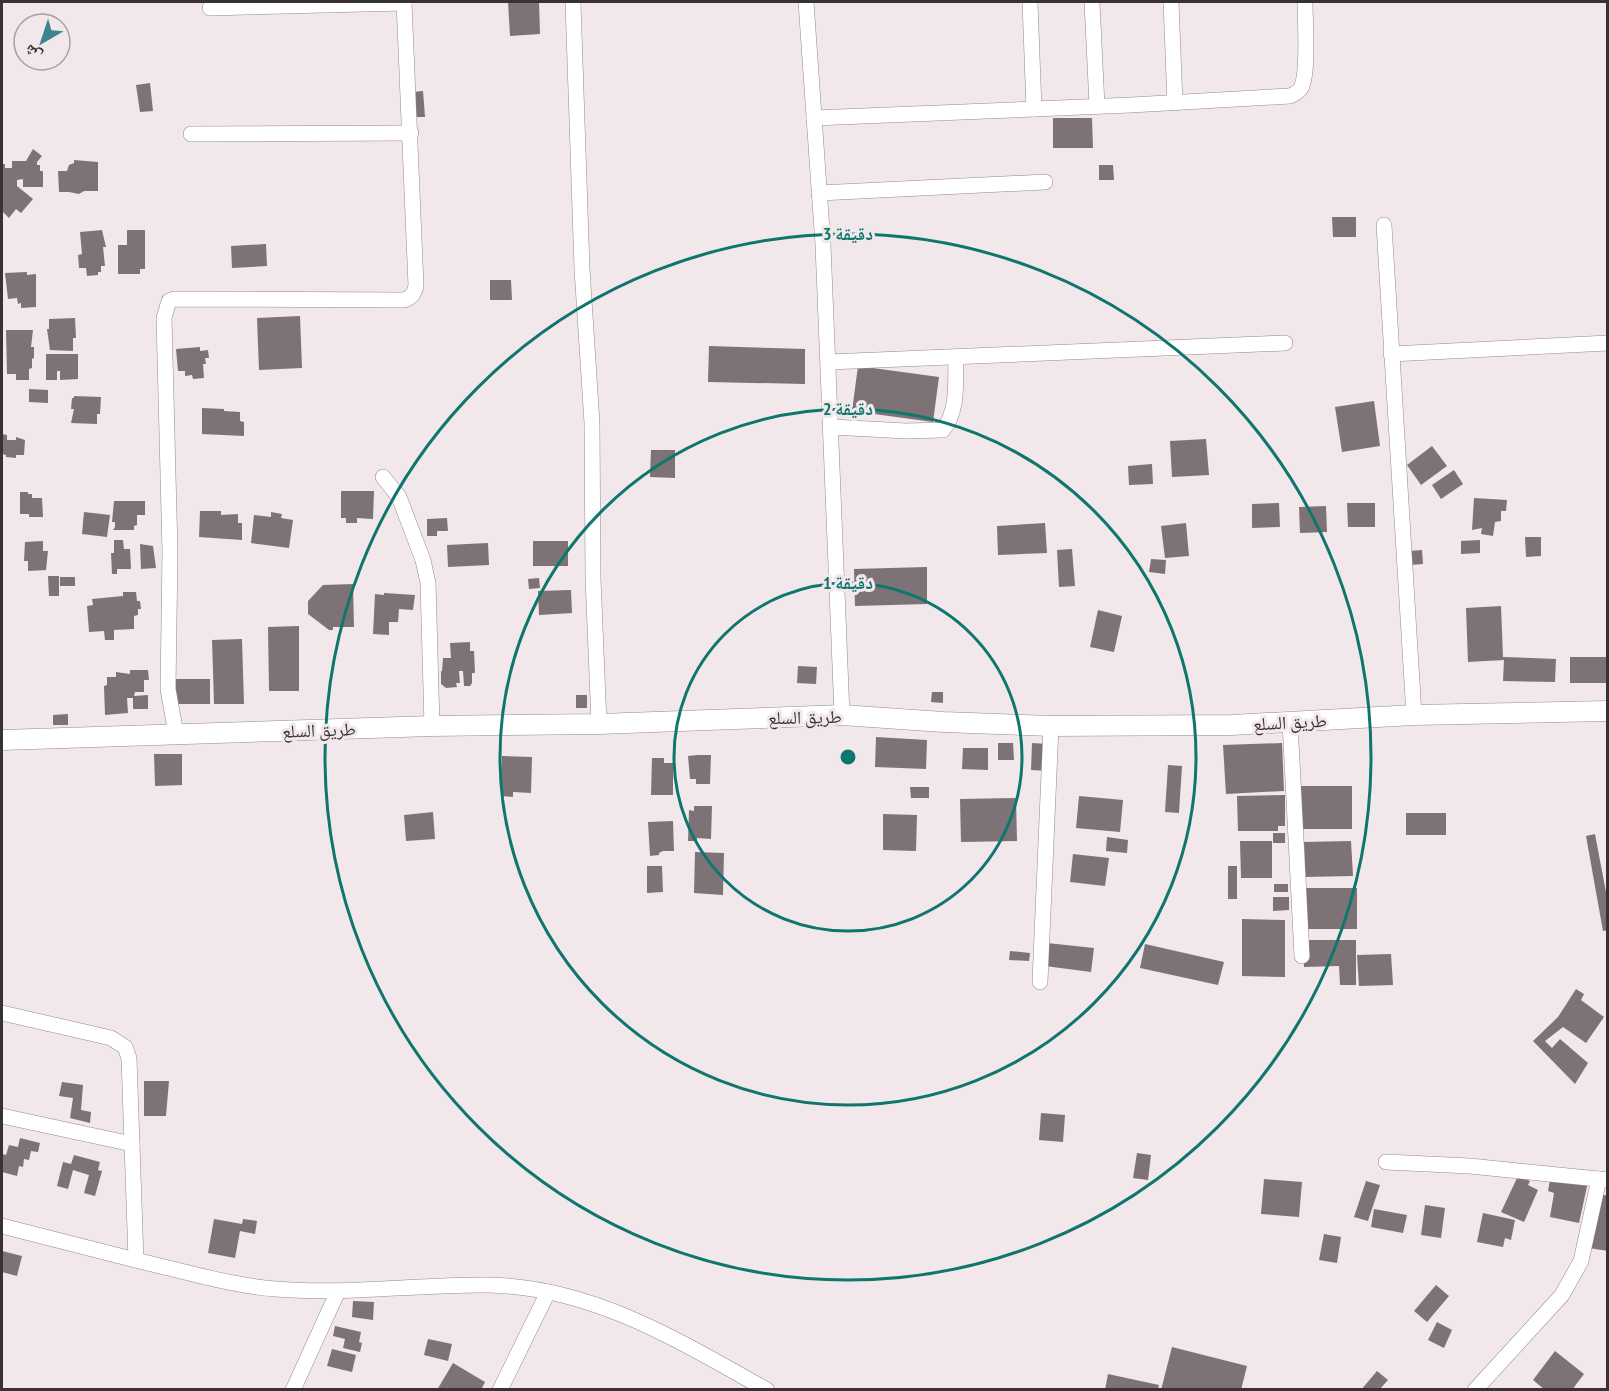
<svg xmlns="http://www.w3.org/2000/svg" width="1609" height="1391" font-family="'PT Sans Narrow','Noto Naskh Arabic',sans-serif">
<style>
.building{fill:#7d7377}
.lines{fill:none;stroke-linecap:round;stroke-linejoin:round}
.minor-casing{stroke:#948a8d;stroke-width:16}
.tertiary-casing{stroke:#948a8d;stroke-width:21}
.minor{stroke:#fff;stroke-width:15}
.tertiary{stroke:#fff;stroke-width:20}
.ring{fill:none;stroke:#0f766e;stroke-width:3}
.labels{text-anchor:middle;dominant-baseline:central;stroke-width:6;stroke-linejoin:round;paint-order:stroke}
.street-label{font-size:18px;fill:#373335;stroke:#f2e7eb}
.centre{fill:#0f766e;stroke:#f2e7eb;stroke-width:3}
.ring-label{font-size:18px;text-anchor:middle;font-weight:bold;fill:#0f766e;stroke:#f2e7eb;stroke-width:6;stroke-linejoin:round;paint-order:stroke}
</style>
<rect width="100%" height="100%" fill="#f2e7eb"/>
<g class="building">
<polygon points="508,2 539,2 540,34 510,36"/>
<polygon points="150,83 153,111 140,112 136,85"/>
<polygon points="423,91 425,117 413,117 412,92"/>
<polygon points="1053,118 1092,118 1093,148 1053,148"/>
<polygon points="33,149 42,156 37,162 37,165 40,165 40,171 43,171 43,187 23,187 23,179 17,180 17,186 33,199 21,213 16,209 9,218 2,211 2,164 5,164 5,168 12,168 12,161 26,161"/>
<polygon points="74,160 98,162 98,191 84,191 79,194 69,192 59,192 58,171 67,171 69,165 74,163"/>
<polygon points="1099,165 1113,165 1114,180 1099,180"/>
<polygon points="1332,217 1356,217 1356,237 1333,237"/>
<polygon points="102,230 106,247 103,247 105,266 101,266 101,272 98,272 98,275 87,276 86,268 79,268 78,255 82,254 80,232"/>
<polygon points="127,230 145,230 145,269 140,269 140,274 118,274 118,245 127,245"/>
<polygon points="266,244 267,266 232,268 231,246"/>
<polygon points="27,272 27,275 36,274 36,307 21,308 21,303 18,304 17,298 8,299 5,273"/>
<polygon points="490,280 511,280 512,300 490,300"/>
<polygon points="300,316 302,368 259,370 257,318"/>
<polygon points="75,318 76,338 73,338 73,351 50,350 47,329 49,329 49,319"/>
<polygon points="6,330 33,330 31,347 34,347 34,358 32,359 32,368 29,369 29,380 16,380 16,374 7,374"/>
<polygon points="709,346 805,349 805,384 708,382"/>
<polygon points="200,347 200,351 208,350 209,358 205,358 206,364 203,364 204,378 193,379 192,375 185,376 185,371 178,371 176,349"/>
<polygon points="46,354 78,354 78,379 60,380 60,371 57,371 57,380 46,380"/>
<polygon points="858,366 939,377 933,422 852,411"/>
<polygon points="29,389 48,390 48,403 29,402"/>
<polygon points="74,396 101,397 100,414 97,414 97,424 71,423 74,409 71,409 72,398 74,398"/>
<polygon points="1374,401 1380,446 1342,452 1335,407"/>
<polygon points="202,408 224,409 224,411 240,412 240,421 244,422 244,436 202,434"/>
<polygon points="2,434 7,435 7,440 16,440 16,437 25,440 24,455 16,455 16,458 6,457 6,455 2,454"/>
<polygon points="1206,439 1209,475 1172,477 1170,441"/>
<polygon points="1432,446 1447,466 1421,485 1407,465"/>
<polygon points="651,450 675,450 675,478 650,477"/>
<polygon points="1152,464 1153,484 1129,485 1128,466"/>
<polygon points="1454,470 1463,484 1441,499 1432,485"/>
<polygon points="341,491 374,491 373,519 357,518 357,523 346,523 346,518 341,518"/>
<polygon points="20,492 28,492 28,494 32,494 32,498 42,498 43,517 29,517 29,514 20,514"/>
<polygon points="1474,498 1507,500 1506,511 1501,511 1501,521 1495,522 1493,536 1481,534 1482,528 1472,530"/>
<polygon points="114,501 145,501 145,515 137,515 137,525 134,526 134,530 113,530 115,527 115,522 112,522"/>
<polygon points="1279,503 1280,527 1252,528 1252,504"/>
<polygon points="1347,503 1375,503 1375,527 1348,527"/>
<polygon points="1326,506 1327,532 1300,533 1299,507"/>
<polygon points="200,511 221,511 221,515 238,514 238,523 242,523 242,540 199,537"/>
<polygon points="84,512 110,515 107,537 82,534"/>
<polygon points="271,512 282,514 281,518 293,520 289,548 251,543 254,515 271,517"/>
<polygon points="447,518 448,531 437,531 437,536 427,536 427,519"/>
<polygon points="1045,523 1047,553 998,555 997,526"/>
<polygon points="1186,523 1189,556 1165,558 1161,526"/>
<polygon points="1525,537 1541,537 1541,556 1526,557"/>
<polygon points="114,540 123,540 124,549 130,549 131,569 117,569 117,574 112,574 111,553 114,553"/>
<polygon points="1480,540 1480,553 1461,554 1461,541"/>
<polygon points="43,541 43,551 48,551 46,570 28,571 28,561 24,561 25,542"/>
<rect x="533" y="541" width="35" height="25"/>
<polygon points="488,543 489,565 448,567 447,545"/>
<polygon points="140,544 153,546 156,568 141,569"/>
<polygon points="1072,549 1075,586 1059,587 1057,550"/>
<polygon points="1422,550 1423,564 1410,565 1409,551"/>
<polygon points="1151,559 1166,560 1165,574 1149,572"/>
<polygon points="927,567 927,604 855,606 854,569"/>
<polygon points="48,576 59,576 59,596 49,596"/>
<rect x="60" y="577" width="15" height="9"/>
<polygon points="539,578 540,588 529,589 528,579"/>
<polygon points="353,584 354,627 333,627 333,630 329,630 308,614 308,601 323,585"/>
<polygon points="571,590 572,613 539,615 538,591"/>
<polygon points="123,592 136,592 137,601 140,601 141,609 138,609 138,615 134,616 134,629 114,630 114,640 105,640 104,631 89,632 87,606 93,605 92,599 123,596"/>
<polygon points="384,593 415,595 413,610 399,609 398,622 389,622 389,635 373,634 375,594 384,595"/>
<polygon points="1501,606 1503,657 1556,659 1555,682 1503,681 1504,660 1468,662 1466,608"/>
<polygon points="1098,610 1122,616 1114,652 1090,647"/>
<polygon points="299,626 299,691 269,691 268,627"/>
<polygon points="242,639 244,704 214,704 212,640"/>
<polygon points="470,642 470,651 474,651 475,673 472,673 472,683 470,686 464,686 463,671 459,671 460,683 456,683 457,687 446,688 441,684 441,671 442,671 443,658 451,658 450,643"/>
<rect x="1570" y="657" width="38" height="26"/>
<polygon points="798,666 817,667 816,684 797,683"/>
<polygon points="130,670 148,670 149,680 144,680 144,692 135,692 134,696 148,695 148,709 133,709 133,698 127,698 128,713 105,715 104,686 107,685 107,677 116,677 116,672 130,674"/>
<rect x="172" y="679" width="38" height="25"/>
<polygon points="932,692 943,692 943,703 931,702"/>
<rect x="576" y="695" width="11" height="13"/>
<polygon points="68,714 68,725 53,725 53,715"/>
<polygon points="876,737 927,740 926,769 875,767"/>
<polygon points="998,743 1013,743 1014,760 998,760"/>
<polygon points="1032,743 1048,744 1048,771 1031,770"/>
<polygon points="1282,743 1284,791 1226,794 1223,745"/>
<polygon points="963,748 988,748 988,770 962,769"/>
<polygon points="154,754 182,754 182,785 155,786"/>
<polygon points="698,755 711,755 710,784 696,784 696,779 690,779 688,756"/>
<polygon points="502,756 532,757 531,793 513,792 513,797 501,796"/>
<polygon points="652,758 664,758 664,763 673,763 673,795 651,795"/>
<polygon points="1168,765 1182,766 1179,813 1165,812"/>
<polygon points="1300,786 1352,786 1352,829 1301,829"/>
<polygon points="910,787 929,787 929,798 911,798"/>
<polygon points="1285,795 1285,826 1278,826 1278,831 1238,831 1237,796"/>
<polygon points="1079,796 1123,800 1120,832 1076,828"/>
<polygon points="1016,798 1017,841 961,842 960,799"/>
<polygon points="694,806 712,806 711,839 697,838 697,841 688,841 689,810 694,811"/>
<polygon points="433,812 435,839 406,841 404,815"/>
<rect x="1406" y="813" width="40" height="22"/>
<polygon points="883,814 917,815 916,851 883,850"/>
<polygon points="673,821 674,851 663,851 659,853 659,855 650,856 648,822"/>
<rect x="1273" y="833" width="12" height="10"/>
<polygon points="1595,834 1608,903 1608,930 1603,931 1586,836"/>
<polygon points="1107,837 1128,840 1127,853 1106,851"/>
<polygon points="1240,841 1272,841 1272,878 1241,878"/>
<polygon points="1351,841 1353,876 1305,877 1304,842"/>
<polygon points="695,852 724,853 723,895 694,893"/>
<polygon points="1073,854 1109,858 1105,886 1070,882"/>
<polygon points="647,866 662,866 663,892 647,893"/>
<rect x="1228" y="866" width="9" height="33"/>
<rect x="1274" y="884" width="14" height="8"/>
<rect x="1303" y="888" width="54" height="41"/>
<polygon points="1273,897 1289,897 1289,910 1273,911"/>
<polygon points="1242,919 1285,920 1285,977 1242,976"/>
<polygon points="1303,940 1356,940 1356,985 1340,985 1339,966 1304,967"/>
<polygon points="1047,943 1094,948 1091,972 1045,966"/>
<polygon points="1145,944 1224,962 1218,985 1140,968"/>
<polygon points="1010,951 1030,953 1029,961 1009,960"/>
<polygon points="1391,954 1393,985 1359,986 1357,955"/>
<polygon points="1576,989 1584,994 1581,1000 1604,1017 1586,1043 1563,1027 1545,1041 1552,1048 1560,1039 1588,1063 1575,1084 1533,1041 1558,1017"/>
<polygon points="144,1081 169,1081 166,1116 144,1116"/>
<polygon points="62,1082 83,1085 81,1110 91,1112 90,1123 70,1118 73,1098 59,1096"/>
<polygon points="1041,1113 1065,1115 1063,1142 1039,1140"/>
<polygon points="20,1138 40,1143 38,1152 31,1151 29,1160 24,1159 23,1167 19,1166 17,1176 2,1172 2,1154 6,1155 9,1145 18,1147"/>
<polygon points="1137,1153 1151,1155 1148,1180 1133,1178"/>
<polygon points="74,1155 100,1162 98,1170 102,1171 95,1196 84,1193 89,1175 73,1170 68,1189 57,1186 63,1162 71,1164"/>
<polygon points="1551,1174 1588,1182 1579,1223 1550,1217 1554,1193 1548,1191"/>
<polygon points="1518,1176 1530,1181 1528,1185 1538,1190 1524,1222 1501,1212"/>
<polygon points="1264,1179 1302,1182 1299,1217 1261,1214"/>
<polygon points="1366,1181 1380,1185 1368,1221 1354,1217"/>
<polygon points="1600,1194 1608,1196 1608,1251 1589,1248"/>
<polygon points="1425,1205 1445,1208 1441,1238 1421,1235"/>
<polygon points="1374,1209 1407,1215 1403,1233 1371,1227"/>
<polygon points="1483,1213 1515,1220 1511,1240 1505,1238 1503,1247 1477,1242"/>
<polygon points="214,1219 242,1224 243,1219 257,1221 255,1234 240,1231 235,1258 208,1253"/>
<polygon points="1324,1234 1341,1237 1337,1263 1319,1260"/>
<polygon points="2,1251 22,1256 17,1276 2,1272"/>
<polygon points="1436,1285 1449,1296 1427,1322 1414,1311"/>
<polygon points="353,1301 374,1302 373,1320 352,1317"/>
<polygon points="1437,1322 1452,1330 1444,1348 1428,1340"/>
<polygon points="335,1326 361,1332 359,1342 362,1343 360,1352 343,1348 345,1339 333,1336"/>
<polygon points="428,1339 452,1344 448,1361 424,1355"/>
<polygon points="1172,1347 1247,1366 1241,1390 1161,1390"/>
<polygon points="332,1349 356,1355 352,1372 327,1366"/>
<polygon points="1555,1351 1584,1374 1572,1390 1545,1390 1533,1380"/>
<polygon points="453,1363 485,1382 481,1390 437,1390"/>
<polygon points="1377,1371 1388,1380 1379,1390 1361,1390"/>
<polygon points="1108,1374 1159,1385 1158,1390 1105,1390"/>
</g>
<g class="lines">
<g class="minor-casing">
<g id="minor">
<polyline points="573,2 582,269 592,423 593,578 599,724"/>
<polyline points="806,2 823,245 842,715"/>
<polyline points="1030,2 1034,109"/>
<polyline points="1092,2 1097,106"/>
<polyline points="1171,2 1175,103"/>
<polyline points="210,8 404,3"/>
<path d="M 814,118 L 1131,105 L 1290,96 C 1294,94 1299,92 1301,88 C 1309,73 1305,20 1305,2"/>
<polyline points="191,134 411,133"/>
<polyline points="819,193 1045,182"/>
<polyline points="1384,225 1414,715"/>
<polyline points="1391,354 1608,343"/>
<polyline points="829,362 1285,343"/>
<path d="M 832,427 L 906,431 L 943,430 C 959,409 955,382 956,357"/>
<polyline points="383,477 399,497 423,560 428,583 432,726"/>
<polyline points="1290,722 1302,956"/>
<path d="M 176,734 L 168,689 L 170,552 L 164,318 L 169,301 L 174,299 L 404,300 C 412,297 414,294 416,286 L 404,2"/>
<polyline points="1040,982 1051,726"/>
<polyline points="2,1013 111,1038 125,1047 129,1058 136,1260"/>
<polyline points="2,1116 132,1144"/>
<polyline points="1386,1162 1470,1166 1608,1180"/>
<path d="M 2,1226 C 54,1239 107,1253 160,1266 C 199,1275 236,1286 276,1289 C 347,1295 418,1284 489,1285 C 593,1287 679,1341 767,1390"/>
<polyline points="293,1390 338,1291"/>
<polyline points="500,1390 548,1292"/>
<polyline points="1475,1390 1562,1295 1581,1261 1599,1179"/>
</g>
</g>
<g class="tertiary-casing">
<polyline id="tertiary" points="2,740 432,726 599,724 842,715 943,722 1051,726 1232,725 1414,715 1608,711"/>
</g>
<use href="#minor" class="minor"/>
<use href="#tertiary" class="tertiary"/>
</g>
<g class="ring">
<circle cx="848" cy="757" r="174"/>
<circle cx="848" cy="757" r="348"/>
<circle cx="848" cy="757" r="523"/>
</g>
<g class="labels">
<g class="street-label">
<text transform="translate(805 717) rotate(-1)">طريق السلع</text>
<text transform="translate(1290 722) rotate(-3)">طريق السلع</text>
<text transform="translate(319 730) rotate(-2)">طريق السلع</text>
</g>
</g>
<circle cx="848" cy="757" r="9" class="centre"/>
<g class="ring-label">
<text x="848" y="240">3 دقيقة</text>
<text x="848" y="415">2 دقيقة</text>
<text x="848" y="589">1 دقيقة</text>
</g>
<rect width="1609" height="1391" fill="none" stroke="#373335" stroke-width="6"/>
<g transform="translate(42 42) rotate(219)"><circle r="28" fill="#f2e7eb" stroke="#a79fa2" stroke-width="1.5"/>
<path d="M0-4.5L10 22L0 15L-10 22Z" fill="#3d858d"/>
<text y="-9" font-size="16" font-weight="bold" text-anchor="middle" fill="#373335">ش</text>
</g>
</svg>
